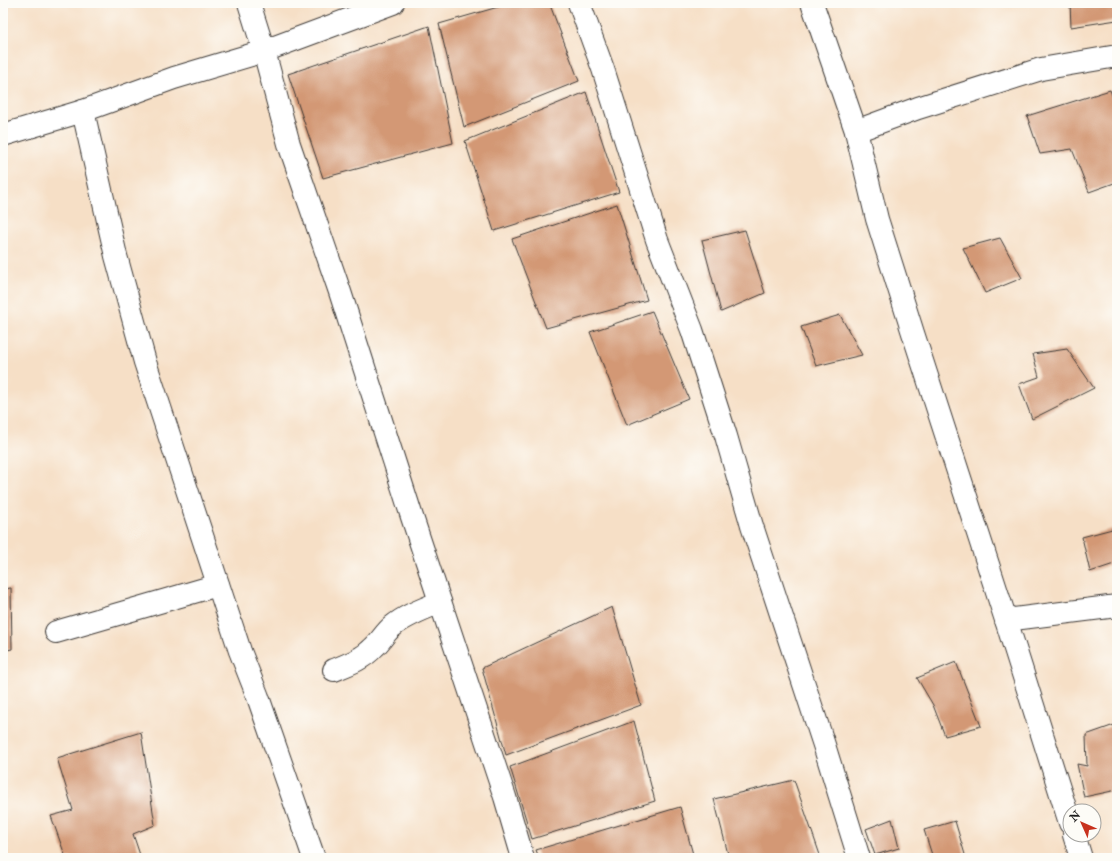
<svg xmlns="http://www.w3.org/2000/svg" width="1120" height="861" font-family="'IM FELL Double Pica',serif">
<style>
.building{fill:#d39875}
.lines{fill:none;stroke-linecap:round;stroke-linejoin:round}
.minor-casing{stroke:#3d3936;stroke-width:24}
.minor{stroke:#fff;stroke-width:22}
</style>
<rect width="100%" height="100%" fill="#fdfcf7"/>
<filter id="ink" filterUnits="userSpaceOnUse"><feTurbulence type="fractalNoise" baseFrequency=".025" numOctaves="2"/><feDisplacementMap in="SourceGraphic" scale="8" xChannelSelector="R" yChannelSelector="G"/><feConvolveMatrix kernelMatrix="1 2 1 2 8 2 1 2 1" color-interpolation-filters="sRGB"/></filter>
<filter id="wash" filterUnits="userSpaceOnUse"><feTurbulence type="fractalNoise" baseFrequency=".012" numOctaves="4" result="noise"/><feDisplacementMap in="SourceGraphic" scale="16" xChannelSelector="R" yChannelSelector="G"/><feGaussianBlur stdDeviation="0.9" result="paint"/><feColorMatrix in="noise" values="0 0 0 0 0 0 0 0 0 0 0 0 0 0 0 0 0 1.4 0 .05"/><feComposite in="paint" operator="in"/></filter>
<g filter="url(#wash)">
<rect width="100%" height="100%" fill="#f6dfc6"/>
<g id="blocks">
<g class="building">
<polygon points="512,3 546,3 550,5 579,81 464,127 439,24"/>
<polygon points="1070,3 1117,3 1117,20 1071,27"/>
<polygon points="429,26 453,143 323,178 288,74"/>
<polygon points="1110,90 1117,108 1117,182 1089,192 1072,149 1040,154 1027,116"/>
<polygon points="586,92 619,192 494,231 465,141"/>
<polygon points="617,204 647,300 546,328 512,239"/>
<polygon points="745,230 765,293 721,312 702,240"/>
<polygon points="1000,238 1022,278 985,293 963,248"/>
<polygon points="652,311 689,399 627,425 590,332"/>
<polygon points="840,315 862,355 816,366 801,327"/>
<polygon points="1067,349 1094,388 1032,419 1019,384 1039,377 1033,354"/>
<polygon points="1116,528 1117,563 1090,572 1082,537"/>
<polygon points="11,588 12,649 3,651 3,589"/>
<polygon points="612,607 641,705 506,755 482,668"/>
<polygon points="956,662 981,726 945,736 933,705 917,678"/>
<polygon points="634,721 655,801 532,839 510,767"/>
<polygon points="1117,724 1117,790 1084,797 1077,764 1087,766 1086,735"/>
<polygon points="141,732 155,825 133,834 141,858 66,858 51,816 73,810 57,758"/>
<polygon points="794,780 820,855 810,858 729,858 714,799"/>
<polygon points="680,807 694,858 539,858 536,850"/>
<polygon points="892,819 899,848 875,855 866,829"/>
<polygon points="955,821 966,858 933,858 924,830"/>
</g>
</g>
</g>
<g filter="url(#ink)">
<use href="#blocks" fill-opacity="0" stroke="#3d3936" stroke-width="1"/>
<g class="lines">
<g class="minor-casing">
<g id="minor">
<polyline points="249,3 264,51 289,144 340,292 412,517 505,797 523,858"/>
<polyline points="579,3 603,69 657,240 692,330 726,436 752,526 824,745 859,858"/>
<polyline points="812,3 856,131 877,219 913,333 1006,620 1070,823"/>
<polyline points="83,111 116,256 145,362 240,651 258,697 314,858"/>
<polyline points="856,131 918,108 1041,69 1117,56"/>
<polyline points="3,135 83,111 174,78 264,51 393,3"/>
<polyline points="1006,620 1117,606"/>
<polyline points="56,632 218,585"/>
<path d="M 334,670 C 349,664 363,659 374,647 C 381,641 385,632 393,626 C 406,615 424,609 440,602"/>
<polyline points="1074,835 1081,858"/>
</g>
</g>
<use href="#minor" class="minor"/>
</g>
</g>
<rect width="1120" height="861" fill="none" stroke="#fdfcf7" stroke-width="16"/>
<g transform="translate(1082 823) rotate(315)"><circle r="19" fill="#fdfcf7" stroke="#a3a29f"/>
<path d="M0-3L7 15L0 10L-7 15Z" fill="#c8321e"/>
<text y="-6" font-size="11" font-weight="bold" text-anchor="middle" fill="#1c1c1c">N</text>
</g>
</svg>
